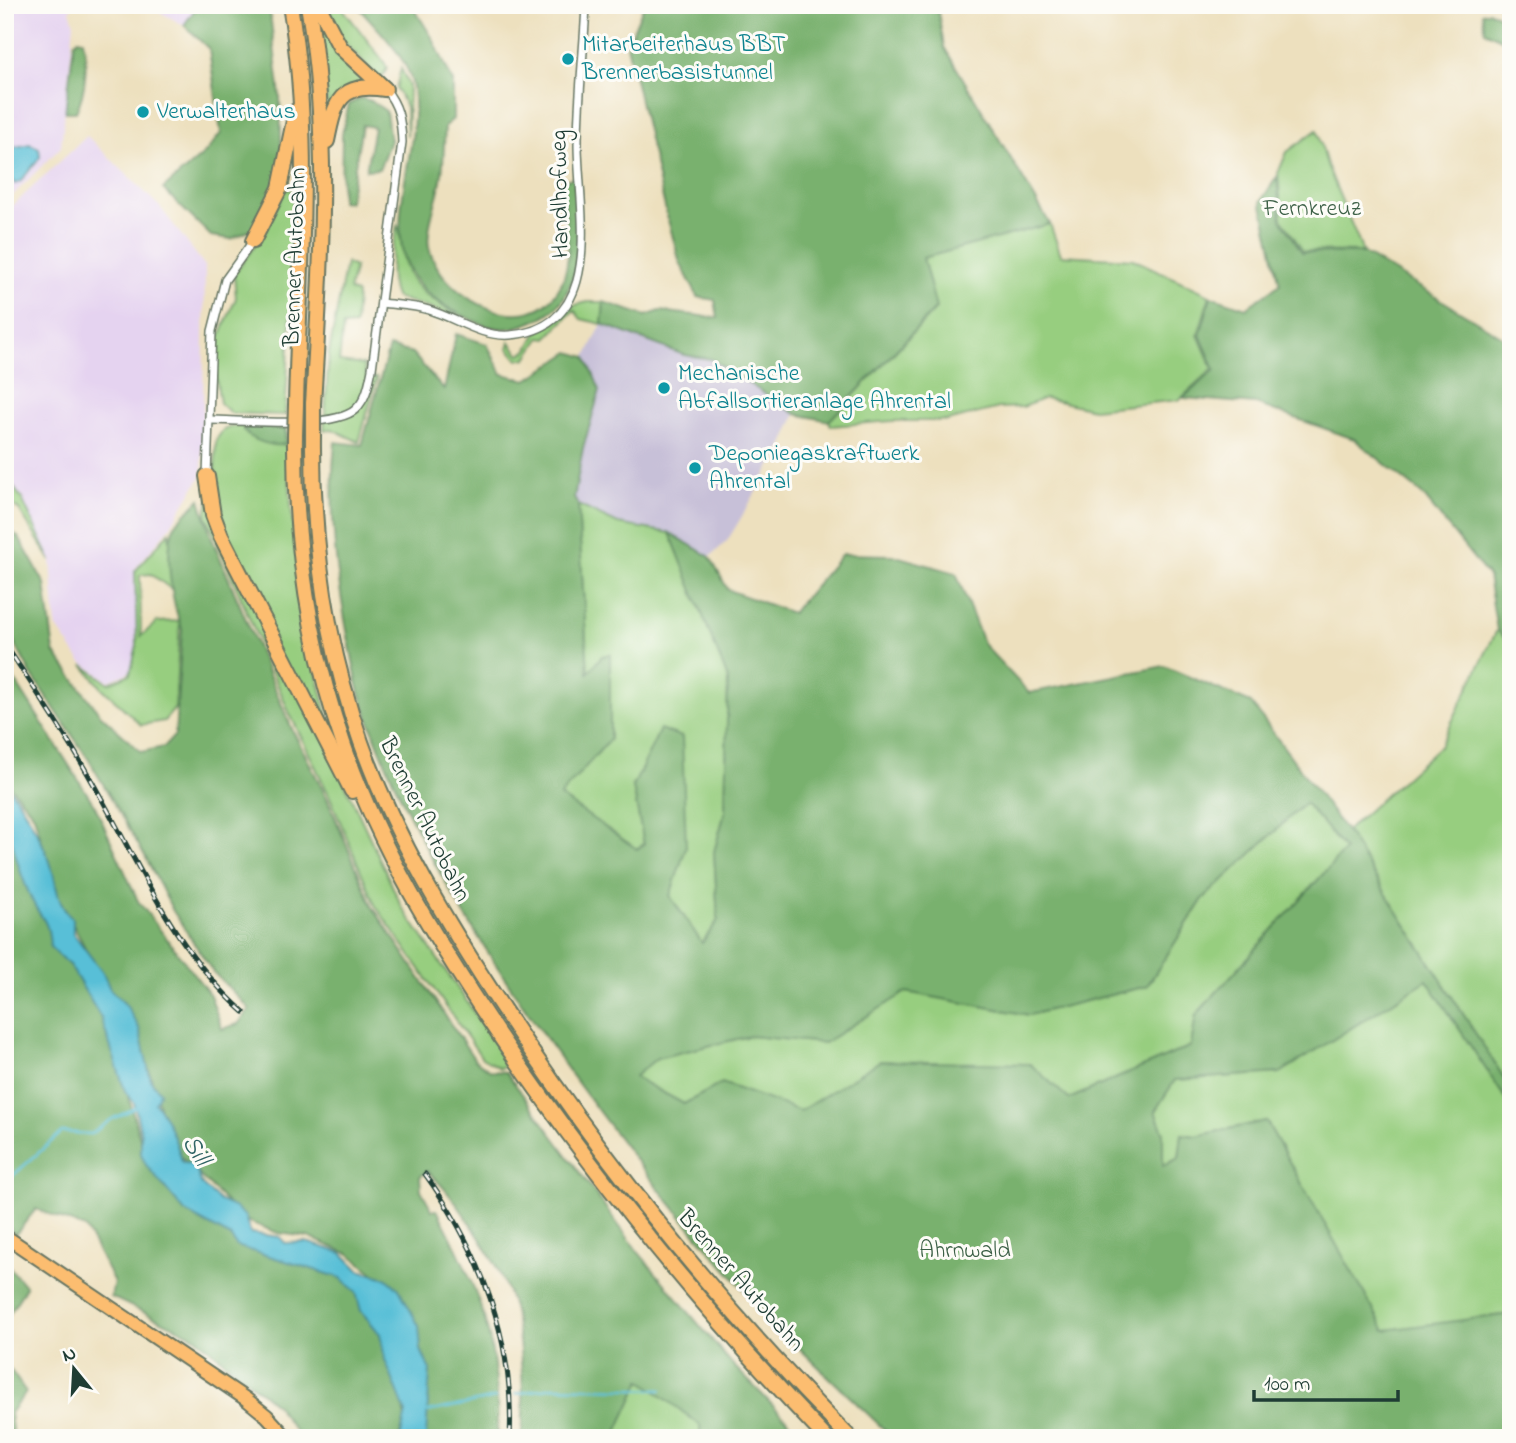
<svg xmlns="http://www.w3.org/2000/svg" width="1516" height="1443" font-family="'Indie Flower',sans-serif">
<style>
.built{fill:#e5d3f0}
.industrial{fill:#c7c0d8}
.green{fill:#97ce7f;stroke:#5b865a;stroke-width:2}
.forest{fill:#79b16e;stroke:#4c7751;stroke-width:2;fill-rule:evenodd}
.water{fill:#59bfd7;stroke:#3c7e86;stroke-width:2}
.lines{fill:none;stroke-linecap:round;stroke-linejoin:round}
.stream{stroke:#59bfd7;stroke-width:2.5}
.street-casing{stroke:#677664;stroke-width:10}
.primary-casing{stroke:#677664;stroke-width:16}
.highway-casing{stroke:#677664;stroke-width:18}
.street{stroke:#fff;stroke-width:7}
.primary{stroke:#fcbd6f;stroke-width:12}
.highway{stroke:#fcbd6f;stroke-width:14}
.rail-casing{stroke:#1f3d34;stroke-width:5}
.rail{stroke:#fdfcf7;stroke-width:2.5;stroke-dasharray:8;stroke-linecap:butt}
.highway-bridge-casing{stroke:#677664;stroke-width:18;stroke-linecap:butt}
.highway-bridge{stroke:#fcbd6f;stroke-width:14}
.culture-dot{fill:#0f9aa8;stroke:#fdfcf7;stroke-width:2.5}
.labels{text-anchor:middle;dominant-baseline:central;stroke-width:6;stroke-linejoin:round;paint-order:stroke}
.culture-label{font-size:24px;fill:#0d838f;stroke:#fdfcf7;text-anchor:start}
.street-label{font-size:24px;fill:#1f3d34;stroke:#fdfcf7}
.park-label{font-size:24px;fill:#3d6147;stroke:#fdfcf7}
.water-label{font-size:26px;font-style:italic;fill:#306465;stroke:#fdfcf7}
</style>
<rect width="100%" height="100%" fill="#fdfcf7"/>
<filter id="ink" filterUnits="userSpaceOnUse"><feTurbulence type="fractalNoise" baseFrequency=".0143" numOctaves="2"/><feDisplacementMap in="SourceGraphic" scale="14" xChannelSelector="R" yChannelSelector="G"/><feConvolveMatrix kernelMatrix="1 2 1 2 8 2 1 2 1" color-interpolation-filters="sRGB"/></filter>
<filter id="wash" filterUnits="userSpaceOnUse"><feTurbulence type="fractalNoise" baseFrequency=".00686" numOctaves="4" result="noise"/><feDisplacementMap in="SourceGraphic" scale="28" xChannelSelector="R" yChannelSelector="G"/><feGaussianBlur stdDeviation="1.57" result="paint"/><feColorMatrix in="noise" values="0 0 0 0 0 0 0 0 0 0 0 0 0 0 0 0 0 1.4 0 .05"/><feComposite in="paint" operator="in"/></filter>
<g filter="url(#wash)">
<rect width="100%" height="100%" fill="#ede0be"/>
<g class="built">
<polygon points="5,5 74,5 70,10 74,24 61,147 5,203"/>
<polygon points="157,5 198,5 184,25 156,10"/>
<polygon points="87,136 160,207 205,266 202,475 170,527 134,570 137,644 130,672 109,681 81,662 56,626 51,560 23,499 5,473 5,213"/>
</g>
<polygon class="industrial" points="602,324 684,355 711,359 796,414 781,449 738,523 727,541 710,557 670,533 618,524 578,505 574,498 583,448 600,390 586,357"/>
<g class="green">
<polygon points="323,5 340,5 384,62 387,68 383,76 377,76 339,37"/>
<polygon points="316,12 373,84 328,111"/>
<polygon points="401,68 409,86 407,136 406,107 396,88"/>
<polygon points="1317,130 1327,165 1363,252 1303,251 1282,219 1278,173 1287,152"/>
<polygon points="285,189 298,191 285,415 231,413 220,403 215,372 219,338 236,298 234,275 267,228"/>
<polygon points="1050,224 1061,255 1133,259 1210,295 1198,335 1213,369 1179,400 1093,409 1045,398 1023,407 999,408 947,421 892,421 831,426 829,421 936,309 923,258"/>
<path d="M 397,225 C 401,231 401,247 403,256 C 409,290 437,303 463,319 L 395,297 C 386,274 393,249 397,225 Z"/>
<polygon points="346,263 355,267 349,290 357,294 355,325 343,326 339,362 364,365 366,376 377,378 359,442 332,429 324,430 329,353"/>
<polygon points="588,302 604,302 602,324 581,319 574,310 547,338 541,337 527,358 518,360 508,348 510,342 519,354 527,351 537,332 551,325 571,306"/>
<path d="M 287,424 C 290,542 304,645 340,757 L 338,769 L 402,907 L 509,1063 L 500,1068 L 482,1058 L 375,905 L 329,795 L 289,712 L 206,515 L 215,470 L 216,440 L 223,430 L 234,426 Z"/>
<polygon points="5,475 22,499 51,561 19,510 5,499"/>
<polygon points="578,505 618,524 670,533 728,679 725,812 714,852 718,920 702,943 670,896 686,847 633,787 644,844 636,849 559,796 610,739 588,674"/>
<polygon points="169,532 176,589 171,589 151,574 140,575 141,636 157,622 180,621 175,708 164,721 141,725 101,687 83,665 109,683 130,674 137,645 135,571"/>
<polygon points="1497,630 1511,644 1511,1089 1346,831 1440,746"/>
<polygon points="1305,802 1345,850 1196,1015 1191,1046 1069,1099 880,1061 800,1111 722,1083 684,1104 634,1077 656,1058 750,1036 824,1043 906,992 1029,1015 1147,986 1203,899"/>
<polygon points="1427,980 1511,1107 1511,1314 1385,1331 1266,1121 1196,1136 1182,1134 1179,1158 1163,1166 1163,1132 1155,1111 1175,1080 1280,1073"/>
<polygon points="641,1379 700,1425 701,1438 614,1438"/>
</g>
<g class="forest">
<polygon points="198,5 269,5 280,96 282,175 254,229 231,239 211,236 163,189 206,152 221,133 209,49 184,25"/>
<path d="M 357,5 L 412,5 L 433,39 L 453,82 L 453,119 L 445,126 C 444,142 444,158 442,174 C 440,194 425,228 429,247 C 440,300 535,346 562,282 C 575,252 563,212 563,181 L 575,177 C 576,214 585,258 567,292 C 557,314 534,323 512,328 C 490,331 470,319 452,310 C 357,260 424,167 413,88 C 409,57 376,28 357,5 Z"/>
<polygon points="644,5 937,5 944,47 1050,224 923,258 936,308 829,421 796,414 711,359 684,355 602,324 604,302 646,316 660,311 718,318 715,300 698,297 680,263 668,220 627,45"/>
<polygon points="1490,11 1511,22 1511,44 1485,31 1482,13"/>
<path d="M 78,39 L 83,40 C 88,63 86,91 76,112 L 65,112 L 74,43 Z"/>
<polygon points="361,98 371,101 386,111 390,141 379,169 366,170 374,127 362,125 349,202 341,201 342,134 349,104"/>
<polygon points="1277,177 1281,219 1302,252 1363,253 1511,342 1511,644 1497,630 1488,576 1422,494 1354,439 1256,404 1183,398 1215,370 1200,335 1211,296 1246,308 1280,284 1261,201"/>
<path d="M 456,334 L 487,344 L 502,374 L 527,380 L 570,352 L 586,357 L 600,390 L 583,448 L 574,498 L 578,505 L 588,673 L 602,656 L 610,654 L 610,739 L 560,796 L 637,849 L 644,844 L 633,787 L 660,729 L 682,737 L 686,847 L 670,896 L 702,943 L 718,920 L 714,852 L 725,812 L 728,679 L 670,533 L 710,557 L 728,590 L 792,613 L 842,554 L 892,555 L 956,573 L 984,645 L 1029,693 L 1164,666 L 1251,703 L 1346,831 L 1511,1089 L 1511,1107 L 1427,980 L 1280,1073 L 1175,1080 L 1155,1111 L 1163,1132 L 1163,1166 L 1179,1158 L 1182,1134 L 1196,1136 L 1266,1121 L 1385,1330 L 1511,1314 L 1511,1438 L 893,1438 C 852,1398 809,1360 770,1318 C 674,1214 586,1100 508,983 C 449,894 392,796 360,693 C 355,677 353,658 349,641 C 336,574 328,509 335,442 L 362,445 L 389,347 L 412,353 L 444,390 ZM 1305,803 L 1345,850 L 1196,1015 L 1191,1046 L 1069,1099 L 1030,1064 L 880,1061 L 800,1111 L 722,1083 L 684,1104 L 634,1077 L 657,1058 L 750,1036 L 824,1043 L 906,992 L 1029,1015 L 1147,986 L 1203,899 Z"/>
<path d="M 256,426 L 285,429 L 285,444 C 273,448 249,440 243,429 Z"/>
<path d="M 200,499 L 212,539 L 291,727 L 327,798 L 372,906 L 475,1060 L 491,1071 L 506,1072 L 639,1253 L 732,1364 L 805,1438 L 701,1438 L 700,1425 L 641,1380 L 614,1438 L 521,1438 C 526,1405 521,1329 510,1298 C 498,1262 456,1196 427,1171 L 420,1177 L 421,1190 L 432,1210 L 437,1210 C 480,1291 501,1345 497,1438 L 423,1438 L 379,1278 L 350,1254 L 308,1237 L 278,1233 L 244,1220 L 176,1152 L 167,1134 L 149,1070 L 57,894 L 34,815 L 5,780 L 5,665 L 95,806 L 138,901 L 210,995 L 222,1029 L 238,1024 L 250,1009 L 213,972 L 173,911 L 145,856 L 89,760 L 31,674 L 5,625 L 5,526 L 19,538 L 45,584 L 54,652 L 100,714 L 141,752 L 164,747 L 175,735 L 182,629 C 172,603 165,560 172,532 C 175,521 192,508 200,499 Z"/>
<polygon points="5,822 18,837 110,1029 146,1161 202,1216 340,1272 366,1300 398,1364 405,1420 399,1438 300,1438 275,1404 196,1337 111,1297 114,1282 85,1228 36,1209 15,1235 5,1222"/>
<polygon points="5,1262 26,1287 5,1321"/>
<polygon points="5,1362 26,1392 10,1413 13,1438 5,1438"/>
</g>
<g class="water">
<polygon points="30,144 39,148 40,157 21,181 15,184 5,170 5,149"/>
<path d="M 5,783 C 24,806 38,831 49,859 C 57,879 55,905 73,919 L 73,933 L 103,973 L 110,989 L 126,1005 L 139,1028 L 151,1081 L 160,1092 L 155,1103 C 165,1112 179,1148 182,1162 L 194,1165 L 202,1185 L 220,1201 L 234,1207 L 245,1216 L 250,1233 L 280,1237 L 285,1243 L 306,1242 L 342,1253 L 359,1270 L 386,1278 L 399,1289 L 419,1326 L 421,1350 L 430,1370 L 426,1438 L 400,1438 L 406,1413 L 385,1360 L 380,1334 L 361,1311 L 356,1292 L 341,1278 L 236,1246 L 231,1237 L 185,1212 L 146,1165 L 141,1154 L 141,1134 L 134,1103 L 125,1091 L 101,1018 L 70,966 L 50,947 C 48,915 42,923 31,898 C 15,863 5,820 5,783 Z"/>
</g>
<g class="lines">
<g class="stream">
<polyline points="5,1197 9,1179 62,1132 91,1134 112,1119 137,1107"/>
<polyline points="516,1394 553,1387 662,1390"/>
<polyline points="427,1412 496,1398"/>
</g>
</g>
</g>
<g filter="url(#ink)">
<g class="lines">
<g class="street-casing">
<g id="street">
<path d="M 381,303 C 397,305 414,305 429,310 C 456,318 480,337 510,335 C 608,327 578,210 578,144 C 578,98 584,51 586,5"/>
<path d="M 209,420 C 242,420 333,430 356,409 C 367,398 369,383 372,369 L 402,142 C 401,120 399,106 385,89"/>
<polyline points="207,476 212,331 225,280 253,241"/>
</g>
</g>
<g class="primary-casing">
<polyline id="primary" points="5,1236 246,1399 267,1416 287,1438"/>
</g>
<g class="highway-casing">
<g id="highway">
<path d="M 290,5 C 313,139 299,271 296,405"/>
<path d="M 308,5 C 331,136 321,272 313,404"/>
<polyline points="318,5 340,47 384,88"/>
<path d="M 327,141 C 335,101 340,82 385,89"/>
<polyline points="253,241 280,188 296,111"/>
<path d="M 295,435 C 294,541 309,646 344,746 C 379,848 436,940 495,1029 C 593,1175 704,1311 826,1438"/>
<path d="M 313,436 C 312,540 326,643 361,742 C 395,838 448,925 504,1010 C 604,1163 721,1307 850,1438"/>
<polyline points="207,476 213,515 221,536 352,791"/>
</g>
</g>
<use href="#street" class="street"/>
<use href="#primary" class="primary"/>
<use href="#highway" class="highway"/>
<g class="rail-casing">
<g id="rail">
<path d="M 5,644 C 37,693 71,742 99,794 C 142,871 177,953 244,1012"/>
<path d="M 425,1174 C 481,1251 515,1342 510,1438"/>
</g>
</g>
<use href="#rail" class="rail"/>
<g class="highway-bridge-casing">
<g id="highway-bridge">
<polyline points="313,404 313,436"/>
<polyline points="295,435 296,405"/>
</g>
</g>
<use href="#highway-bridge" class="highway-bridge"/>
</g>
</g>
<g class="culture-dot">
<circle cx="568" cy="59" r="7"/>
<circle cx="143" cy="112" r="7"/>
<circle cx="664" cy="388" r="7"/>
<circle cx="695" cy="468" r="7"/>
</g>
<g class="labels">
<g class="culture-label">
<text x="582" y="45">Mitarbeiterhaus BBT<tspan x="582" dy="28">Brennerbasistunnel</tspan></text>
<text x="157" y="112">Verwalterhaus</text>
<text x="678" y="374">Mechanische<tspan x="678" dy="28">Abfallsortieranlage Ahrental</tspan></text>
<text x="709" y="454">Deponiegaskraftwerk<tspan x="709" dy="28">Ahrental</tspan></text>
</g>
<g class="street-label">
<text transform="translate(561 194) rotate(-91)">Handlhofweg</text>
<text transform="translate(296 257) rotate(-88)">Brenner Autobahn</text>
<text transform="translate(424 820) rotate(64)">Brenner Autobahn</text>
<text transform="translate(740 1281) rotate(49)">Brenner Autobahn</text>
</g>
<g class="park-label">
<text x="1312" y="209">Fernkreuz</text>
<text x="965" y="1251">Ahrnwald</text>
</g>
<g class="water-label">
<text transform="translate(195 1151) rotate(58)">Sill</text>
</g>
</g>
<rect width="1516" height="1443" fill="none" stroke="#fdfcf7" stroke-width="28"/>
<g transform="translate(74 1369) rotate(342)" stroke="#fdfcf7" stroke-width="5" paint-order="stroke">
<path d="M0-5L12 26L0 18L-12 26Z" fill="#1f3d34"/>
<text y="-10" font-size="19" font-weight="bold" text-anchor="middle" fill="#1f3d34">N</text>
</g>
<path d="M1254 1390v10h144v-10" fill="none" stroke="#1f3d34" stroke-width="3.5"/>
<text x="1264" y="1390" font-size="21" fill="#1f3d34" stroke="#fdfcf7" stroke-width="5" paint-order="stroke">100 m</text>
</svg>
